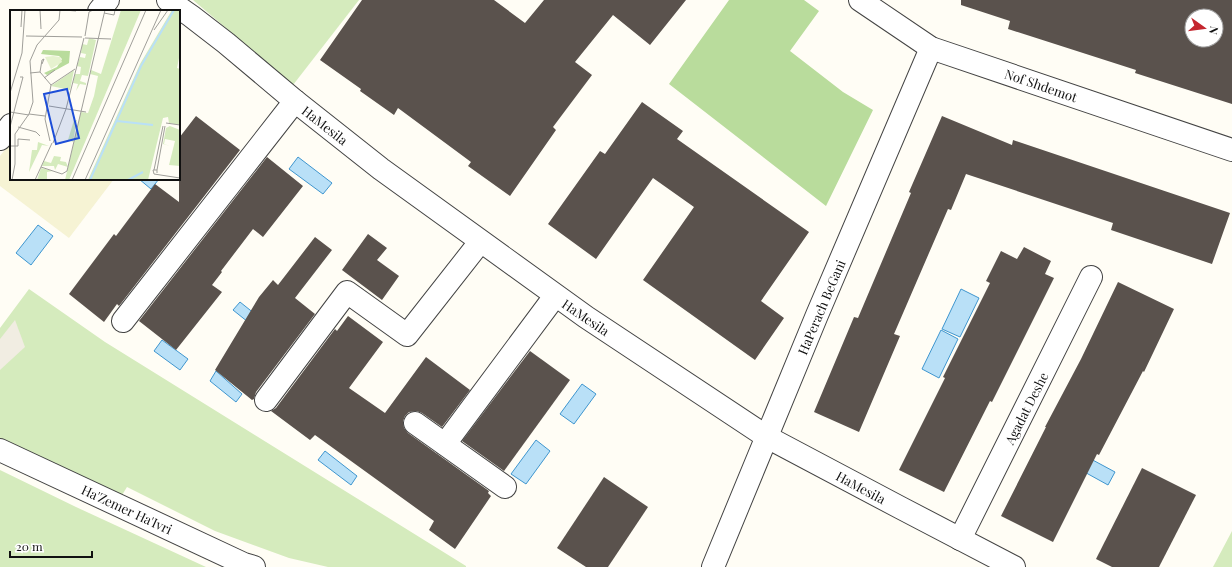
<svg xmlns="http://www.w3.org/2000/svg" width="1232" height="567" font-family="'Playfair Display',serif">
<style>
.farmland{fill:#f6f3d4}
.green{fill:#d5ebbd}
.forest{fill:#b9dc9c}
.plaza{fill:#f1ede2}
.water{fill:#b9e0f7;stroke:#3f96cf}
.building{fill:#5a524d;fill-rule:evenodd}
.lines{fill:none;stroke-linecap:round;stroke-linejoin:round}
.minor-casing{stroke:#444;stroke-width:24}
.minor{stroke:#fff;stroke-width:22}
.labels{text-anchor:middle;dominant-baseline:central;stroke-width:4;stroke-linejoin:round;paint-order:stroke}
.street-label{font-size:13px;fill:#111;stroke:#fff}
.inset-river{fill:none;stroke:#b9e0f7;stroke-width:2}
.inset-road{fill:none;stroke:#a09f9a;stroke-width:1}
.view{fill:#1d4ed8;fill-opacity:0.15;stroke:#1d4ed8;stroke-width:2}
.inset-edge{fill:none;stroke:#111;stroke-width:2}
</style>
<rect width="100%" height="100%" fill="#fffdf5"/>
<polygon class="farmland" points="11,142 11,179 114,179 69,238 0,186 0,156"/>
<g class="green">
<polygon points="193,0 359,0 293,85"/>
<polygon points="29,289 105,342 466,566 466,567 328,567 289,558 215,531 127,487 119,500 0,442 0,328"/>
<polygon points="0,470 76,507 206,567 0,567"/>
<polygon points="1232,531 1232,567 1213,567"/>
</g>
<polygon class="forest" points="729,0 804,0 819,11 790,51 843,92 873,110 826,206 669,84"/>
<polygon class="plaza" points="15,320 25,347 0,370 0,339"/>
<g class="water">
<polygon points="298,157 332,183 323,194 289,169"/>
<polygon points="139,179 159,179 151,189"/>
<polygon points="38,225 53,236 31,265 16,253"/>
<polygon points="961,289 979,298 960,337 942,329"/>
<polygon points="240,302 270,326 263,334 233,310"/>
<polygon points="941,330 958,339 939,378 922,369"/>
<polygon points="162,340 188,359 180,370 154,351"/>
<polygon points="216,371 242,394 236,402 210,381"/>
<polygon points="582,384 596,394 574,424 560,414"/>
<polygon points="536,440 550,451 526,484 511,474"/>
<polygon points="325,451 357,476 351,485 318,460"/>
<polygon points="1076,451 1115,472 1108,485 1070,464"/>
</g>
<g class="building">
<polygon points="362,0 494,0 525,23 544,0 686,0 650,45 613,15 575,62 592,75 553,127 556,130 510,196 468,166 471,162 398,108 394,115 360,91 361,89 320,60"/>
<path d="M 961,0 L 1232,0 L 1232,104 L 1135,73 L 1136,70 L 1008,29 L 1010,21 L 961,5 ZM 1192,16 L 1216,16 L 1216,40 L 1192,40 Z"/>
<polygon points="642,102 683,131 677,139 809,232 761,301 784,318 755,360 643,280 694,207 653,178 596,259 548,224 600,151 605,154"/>
<polygon points="196,116 240,150 119,306 117,304 104,322 69,294 114,234 116,236 155,184 179,202 179,138"/>
<polygon points="942,116 1012,145 1013,140 1230,213 1212,264 1111,230 1113,223 966,174 951,210 948,209 894,334 900,336 859,432 814,412 854,317 858,318 911,193 909,192"/>
<polygon points="267,157 303,186 263,237 253,229 221,271 222,272 212,285 222,292 176,350 139,321"/>
<polygon points="368,234 387,248 377,260 399,276 382,300 342,270"/>
<polygon points="315,237 332,250 295,298 315,314 256,392 254,399 252,400 215,370 259,297 273,280 278,285"/>
<polygon points="1024,247 1051,261 1045,274 1054,278 992,402 990,401 944,492 899,470 945,378 943,377 990,283 986,281 1001,251 1017,259"/>
<polygon points="1118,282 1174,309 1144,372 1143,371 1099,455 1097,454 1053,542 1001,516 1046,427 1045,427 1081,359"/>
<polygon points="348,316 383,342 349,388 385,413 426,357 470,390 442,427 422,413 417,411 409,412 405,416 403,421 404,428 408,433 489,491 488,493 491,496 455,549 429,530 434,521 315,435 310,440 271,411 276,408 335,329 337,331"/>
<polygon points="530,351 570,380 504,471 462,441"/>
<polygon points="1142,468 1196,495 1159,567 1112,567 1096,559"/>
<polygon points="604,477 648,507 608,567 586,567 557,548"/>
</g>
<g class="lines">
<g class="minor-casing">
<g id="minor">
<polyline points="168,0 191,16 226,43 295,101 381,169 586,317 767,437 901,508 1014,567"/>
<polyline points="860,0 931,48 1232,150"/>
<polyline points="99,11 108,0"/>
<polyline points="0,139 11,125"/>
<polyline points="123,321 295,101"/>
<polyline points="266,400 347,292 407,335 480,242"/>
<polyline points="415,423 505,487"/>
<polyline points="445,444 555,296"/>
<polyline points="0,450 244,564 254,567"/>
<polyline points="960,539 1091,277"/>
<polyline points="713,567 817,315 931,48"/>
</g>
</g>
<use href="#minor" class="minor"/>
</g>
<g class="labels">
<g class="street-label">
<text transform="translate(1041 85) rotate(19)">Nof Shdemot</text>
<text transform="translate(325 125) rotate(38)">HaMesila</text>
<text transform="translate(821 307) rotate(-67)">HaPerach BeGani</text>
<text transform="translate(586 317) rotate(34)">HaMesila</text>
<text transform="translate(1026 408) rotate(-63)">Agadat Deshe</text>
<text transform="translate(861 487) rotate(28)">HaMesila</text>
<text transform="translate(127 509) rotate(25)">Ha'Zemer Ha'Ivri</text>
</g>
</g>
<g transform="translate(10 10)">
<rect width="170" height="170" fill="#fffdf5"/>
<path d="M 111,0 L 131,0 L 59,170 L 55,170 L 71,102 L 78,103 L 84,86 L 88,66 L 80,64 L 81,60 L 91,64 ZM 162,0 L 170,0 L 170,43 L 167,58 L 170,59 L 170,115 L 159,113 L 158,107 L 153,108 L 138,170 L 78,170 L 130,54 ZM 79,28 L 86,30 L 78,66 L 72,65 L 70,71 L 76,73 L 76,75 L 70,74 L 66,81 L 68,74 L 63,73 L 65,64 L 70,64 L 71,57 L 67,56 L 70,47 L 75,48 L 76,44 L 71,43 L 72,34 L 77,35 ZM 64,60 L 60,80 L 41,76 ZM 64,110 L 67,110 L 63,132 L 58,130 ZM 160,116 L 170,120 L 170,156 L 159,155 L 165,131 L 155,129 L 154,134 L 160,136 L 153,134 L 156,118 ZM 28,132 L 39,136 L 32,135 L 19,162 L 22,140 L 27,140 ZM 44,146 L 51,147 L 50,151 L 56,152 L 58,157 L 48,154 L 45,160 L 44,156 L 32,156 L 34,151 L 41,153 ZM 31,158 L 43,161 L 37,162 L 37,170 L 27,170 Z" fill="#d5ebbd"/>
<path d="M 33,40 L 60,41 L 59,53 L 37,65 L 34,63 L 47,57 L 52,49 L 49,46 L 31,44 Z" fill="#b9dc9c"/>
<path d="M 43,46 L 50,47 L 52,52 L 41,59 L 35,47 Z" fill="#e6f2cf"/>
<path class="inset-river" d="M 107,111 L 143,115M 80,170 L 131,56 L 164,0M 118,170 L 133,162"/>
<path class="inset-road" d="M 30,0 L 31,19M 54,0 L 66,1M 94,3 L 104,5 L 105,0M 11,17 L 12,0M 144,20 L 158,0M 16,26 L 72,27M 75,26 L 79,2 L 83,0M 75,28 L 101,29M 30,62 L 32,50 L 34,49 L 32,54M 20,63 L 30,62 L 41,75M 34,68 L 45,60M 0,83 L 12,43 L 15,0M 39,96 L 76,102M 0,102 L 19,105M 19,104 L 35,106M 156,113 L 170,115M 0,117 L 13,67 L 10,67M 8,117 L 26,122 L 30,126M 40,131 L 35,109 L 41,75 L 65,59M 43,133 L 56,99 L 74,28M 0,136 L 8,136 L 8,129 L 20,130M 31,157 L 52,164 L 57,161 L 95,0M 144,160 L 153,116M 147,160 L 155,116M 147,163 L 147,160 L 143,160 L 144,164 L 170,168M 2,170 L 5,154 L 5,124 L 19,104 L 23,92 L 20,51 L 27,35 L 49,10 L 50,0M 25,170 L 42,133M 62,170 L 136,0M 75,170 L 151,0"/>
<path class="view" d="M 57,79 L 69,128 L 46,134 L 34,84 Z"/>
<rect width="170" height="170" class="inset-edge"/>
</g>
<g transform="translate(1204 28) rotate(104)"><circle r="19" fill="#ffffff" stroke="#a0a0a0"/>
<path d="M0-3L7 15L0 10L-7 15Z" fill="#c4262e"/>
<text y="-6" font-size="11" font-weight="bold" text-anchor="middle" fill="#111111">N</text>
</g>
<path d="M10 551v6h82v-6" fill="none" stroke="#111111" stroke-width="2"/>
<text x="16" y="551" font-size="12" fill="#111111" stroke="#ffffff" stroke-width="3" paint-order="stroke">20 m</text>
</svg>
